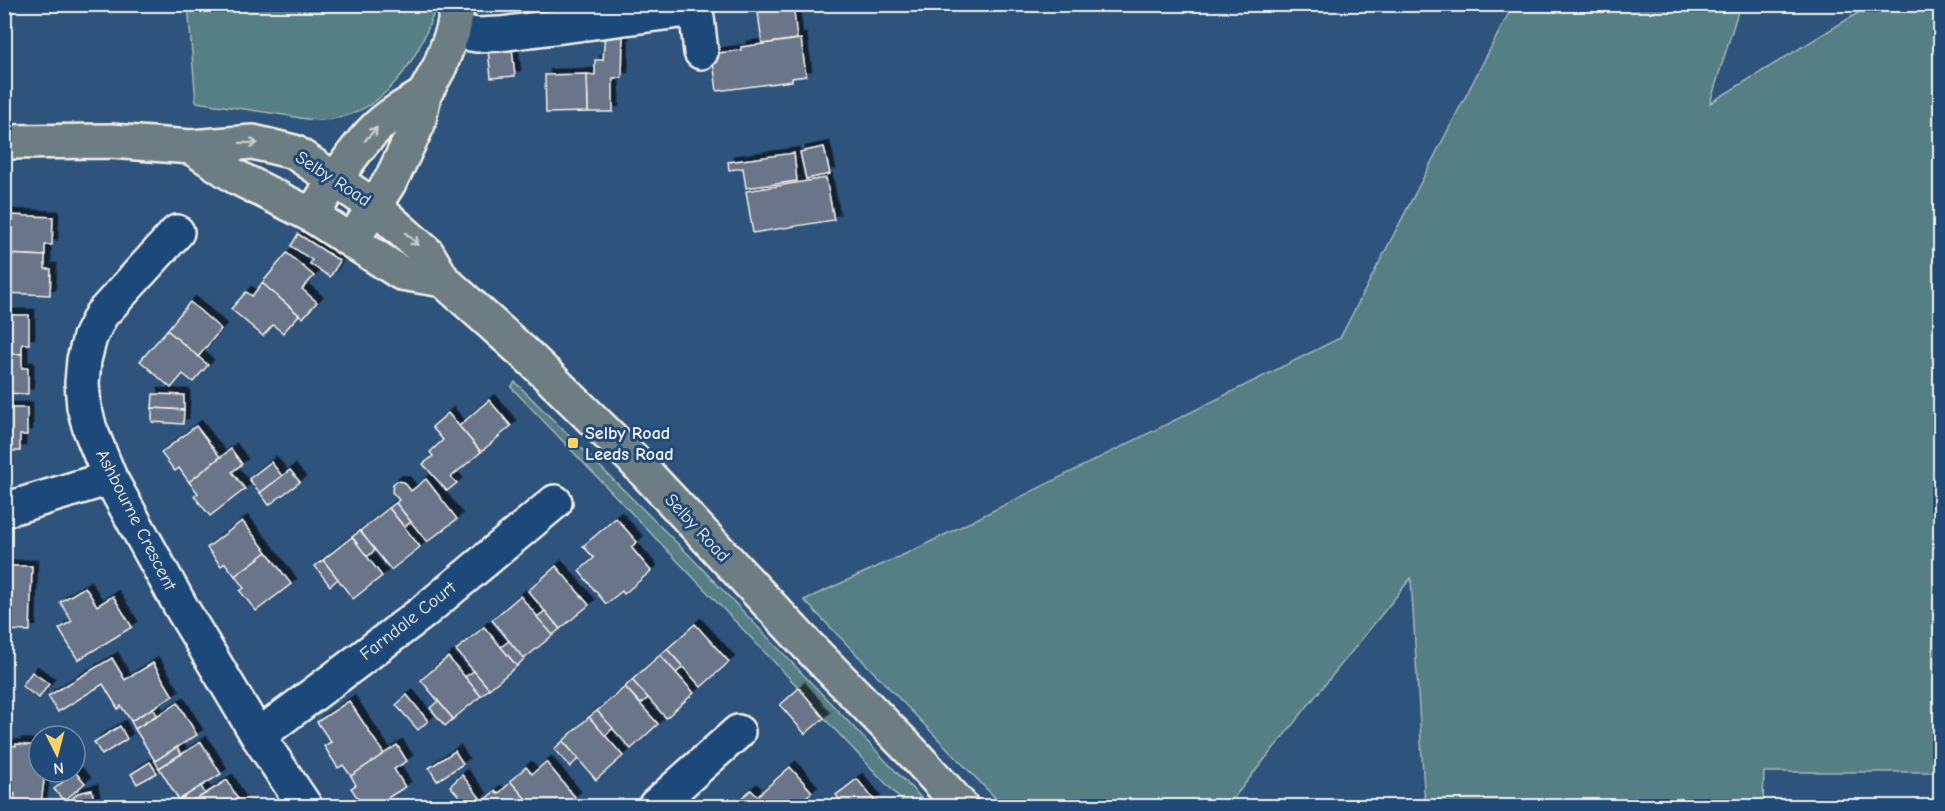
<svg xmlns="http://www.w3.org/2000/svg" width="1945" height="811" font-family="'Comic Neue',sans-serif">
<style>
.green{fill:#567e85;stroke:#a5b8b6;stroke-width:1.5}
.building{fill:#6a758a;stroke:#f4f1e8;stroke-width:1.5;filter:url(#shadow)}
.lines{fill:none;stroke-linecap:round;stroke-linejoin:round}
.minor-casing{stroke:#f4f1e8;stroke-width:38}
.major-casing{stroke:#f4f1e8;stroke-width:38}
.highway-casing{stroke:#f4f1e8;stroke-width:38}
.minor{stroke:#1f4a7a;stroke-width:33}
.major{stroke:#6c7e84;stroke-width:33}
.highway{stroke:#6c7e84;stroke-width:33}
.oneway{stroke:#cbceca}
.poi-dot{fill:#ffd166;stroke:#1f4a7a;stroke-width:2}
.labels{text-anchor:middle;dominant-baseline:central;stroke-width:6;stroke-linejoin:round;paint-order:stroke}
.street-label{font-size:18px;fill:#f4f1e8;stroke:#1f4a7a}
.poi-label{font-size:18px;font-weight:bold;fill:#f4f1e8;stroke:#1f4a7a;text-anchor:start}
</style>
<defs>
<filter id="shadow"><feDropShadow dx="5.5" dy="-5.5" stdDeviation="0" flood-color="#0009"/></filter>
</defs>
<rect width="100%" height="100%" fill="#2e537d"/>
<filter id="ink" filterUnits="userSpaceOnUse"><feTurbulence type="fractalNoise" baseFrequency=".0167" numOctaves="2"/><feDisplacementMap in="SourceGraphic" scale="12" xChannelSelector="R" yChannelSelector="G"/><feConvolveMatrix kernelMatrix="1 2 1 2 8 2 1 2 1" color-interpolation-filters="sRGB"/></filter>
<g filter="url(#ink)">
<g class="green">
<path d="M 188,5 L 188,4 L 436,5 C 420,59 382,119 320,120 C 306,120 292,116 278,114 C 251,110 223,106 196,102 Z"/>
<polygon points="1513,5 1740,5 1710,103 1871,5 1940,5 1940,772 1764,772 1763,806 1425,806 1411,578 1227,806 1003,806 804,600 916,549 1340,338"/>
<polygon points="515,382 691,557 924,801 917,806 907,806 824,718 799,688 511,387"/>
</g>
<g class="building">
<polygon points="757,4 793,4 797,39 762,44"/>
<polygon points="605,32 623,33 622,78 613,78 613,112 588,112 587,74 595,75 595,60 603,60"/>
<polygon points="801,39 806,76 792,78 792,81 717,91 712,54 741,50 741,47"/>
<polygon points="512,48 515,76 491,78 488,50"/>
<polygon points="587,74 588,112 546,113 545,75"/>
<polygon points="824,147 830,174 806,179 800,152"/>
<polygon points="794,153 797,181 746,188 743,168 729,170 728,162"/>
<polygon points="826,178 834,220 753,233 746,191"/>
<polygon points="7,215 53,217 52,245 45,245 45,256 6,254 4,227 7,227"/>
<polygon points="298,234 340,261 330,277 310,264 312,260 291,246"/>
<polygon points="287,253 314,276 302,289 317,302 303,318 262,283"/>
<polygon points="4,254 45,256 45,269 51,269 50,295 4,293"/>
<polygon points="262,283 299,315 283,333 273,325 263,336 231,309 246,292 252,296"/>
<polygon points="190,302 221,329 198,357 167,330"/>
<polygon points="4,315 29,315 29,344 22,344 22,354 4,354"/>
<polygon points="167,330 208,365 193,382 183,374 171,388 140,361"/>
<polygon points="4,354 22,354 22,368 28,368 28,394 4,393"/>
<polygon points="153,394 184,395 184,410 152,408"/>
<polygon points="489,400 511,426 481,452 459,426"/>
<polygon points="4,408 27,408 27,435 20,435 20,451 7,451 7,469 4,469"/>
<polygon points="152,408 184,410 183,424 152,422"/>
<polygon points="448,413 481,452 451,477 457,483 447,491 423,464 433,456 430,452 443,440 432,427"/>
<polygon points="196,426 220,457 189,482 179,468 175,471 161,453"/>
<polygon points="231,449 242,464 232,472 245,489 210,516 194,496 198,493 189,482"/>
<polygon points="271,462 282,476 260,493 249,479"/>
<polygon points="290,470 300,482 269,505 260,493"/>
<polygon points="426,479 457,519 427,542 396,503 399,500 392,492 393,484 397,481 404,482 411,491"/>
<polygon points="396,503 411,522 404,527 389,508"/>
<polygon points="389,508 420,547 391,570 360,531"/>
<polygon points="616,518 637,542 631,547 651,571 624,594 622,591 606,604 579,571 594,558 583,546"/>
<polygon points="242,521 267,552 235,576 225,563 221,566 207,548"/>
<polygon points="360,531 375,550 367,557 352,537"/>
<polygon points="352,537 382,576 353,599 323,560"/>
<polygon points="267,552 291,584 256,611 240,591 244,588 235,576"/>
<polygon points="323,560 338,579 330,586 315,566"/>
<polygon points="4,566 32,566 30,631 4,630"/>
<polygon points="556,566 589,605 560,629 528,591"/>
<polygon points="85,587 97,606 113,596 132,627 78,660 59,629 72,621 60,602"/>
<polygon points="520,596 553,635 524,659 492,620"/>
<polygon points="545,611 560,629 553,635 537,617"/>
<polygon points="695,624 729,662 701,687 667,649"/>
<polygon points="484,627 517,666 489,689 456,650"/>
<polygon points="509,641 524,659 517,666 501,647"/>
<polygon points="667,649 683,667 676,673 660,655"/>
<polygon points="660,655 694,693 666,718 632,680"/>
<polygon points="448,657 481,696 453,719 421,680"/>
<polygon points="112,658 125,680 153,663 173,696 131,721 121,706 118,709 103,684 58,712 48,696"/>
<polygon points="474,671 489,689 481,696 465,677"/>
<polygon points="32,672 49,684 39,698 22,686"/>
<polygon points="632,680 648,698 641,704 625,687"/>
<polygon points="625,687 658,724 631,749 597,711"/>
<polygon points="799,688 824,718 805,734 780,705"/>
<polygon points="407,695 428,721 418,730 396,705"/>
<polygon points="349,701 384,754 351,776 343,765 338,768 324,746 331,742 317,722"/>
<polygon points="438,701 453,719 445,726 430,708"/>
<polygon points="178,703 197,735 155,761 135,729"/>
<polygon points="153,708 157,715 135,729 131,721"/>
<polygon points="597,711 613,728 605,736 589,717"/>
<polygon points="589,717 623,756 596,780 563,741"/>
<polygon points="120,726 127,739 102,755 94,742"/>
<polygon points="563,741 578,759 570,767 554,749"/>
<polygon points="201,742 221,774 179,800 159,768"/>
<polygon points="16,744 39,746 39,772 45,772 41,804 14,801 15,794 4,793 8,745 16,746"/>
<polygon points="397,745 407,761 394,769 405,787 375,806 363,806 351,788 356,785 351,776"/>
<polygon points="177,747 181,754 159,768 155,761"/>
<polygon points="455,751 463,764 437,781 429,768"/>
<polygon points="150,762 157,773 137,784 131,774"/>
<polygon points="546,762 575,797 564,806 532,806 510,781 526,767 532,774"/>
<polygon points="790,767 812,792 795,806 732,806 751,790 757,796"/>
<polygon points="75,772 85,783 64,801 54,789"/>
<polygon points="462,775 481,799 472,806 468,806 450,786"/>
<polygon points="857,779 875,801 868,806 845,806 836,795"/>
<polygon points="227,780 242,806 183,806 205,794"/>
<polygon points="511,782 532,806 488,806 483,801 495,791 498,794"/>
<polygon points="201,786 205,794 183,806 179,800"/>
<polygon points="92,790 95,806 68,806 67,803 78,793"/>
</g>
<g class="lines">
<g class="minor-casing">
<g id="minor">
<polyline points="453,31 477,35 500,34 696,9 701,52"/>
<polyline points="177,232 101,315 90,337 84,360 82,383 84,407 90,429 110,478 181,607 258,736 305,806"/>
<polyline points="4,510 110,478"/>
<polyline points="258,736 422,613 555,502"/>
<polyline points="655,806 738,732"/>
</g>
</g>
<g class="major-casing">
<g id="major">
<path d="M 311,215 C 333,185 357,142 385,120 C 397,110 411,103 424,95"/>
<polyline points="352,241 392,178 418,124 424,95 440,66 453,31 458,4"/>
</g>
</g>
<g class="highway-casing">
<g id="highway">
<polyline points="4,142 111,141 191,147 253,142 294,152 374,206 427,253 443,280 533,361 632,458 808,646 912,752 961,806"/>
<polyline points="191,147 236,177 311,215 401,273 443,280"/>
</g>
</g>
<use href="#minor" class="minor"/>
<use href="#major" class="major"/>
<use href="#highway" class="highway"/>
</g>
<defs><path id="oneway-shaft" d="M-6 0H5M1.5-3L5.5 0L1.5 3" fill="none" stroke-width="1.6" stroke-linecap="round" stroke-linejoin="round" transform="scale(1.5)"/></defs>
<g class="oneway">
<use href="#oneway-shaft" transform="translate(371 134) rotate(-47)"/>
<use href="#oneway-shaft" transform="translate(249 143) rotate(1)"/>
<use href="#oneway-shaft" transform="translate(412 239) rotate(43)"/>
</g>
</g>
<rect class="poi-dot" x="567" y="437" width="12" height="12" rx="3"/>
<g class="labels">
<g class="street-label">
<text transform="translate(333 179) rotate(33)">Selby Road</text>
<text transform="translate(136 520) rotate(63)">Ashbourne Crescent</text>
<text transform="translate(697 528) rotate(47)">Selby Road</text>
<text transform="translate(408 621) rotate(-38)">Farndale Court</text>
</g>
<g class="poi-label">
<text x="585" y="433">Selby Road<tspan x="585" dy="21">Leeds Road</tspan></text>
</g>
</g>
<rect width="1945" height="811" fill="none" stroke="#1f4a7a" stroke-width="24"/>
<rect x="12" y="12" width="1921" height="787" fill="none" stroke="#f4f1e8" stroke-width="2" filter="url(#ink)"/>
<g transform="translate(57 754) rotate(174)"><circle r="28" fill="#1f4a7a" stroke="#748da6" stroke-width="1.5"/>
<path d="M0-4.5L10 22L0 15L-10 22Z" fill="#ffd166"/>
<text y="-9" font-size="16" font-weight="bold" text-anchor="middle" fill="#f4f1e8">N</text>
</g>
</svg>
